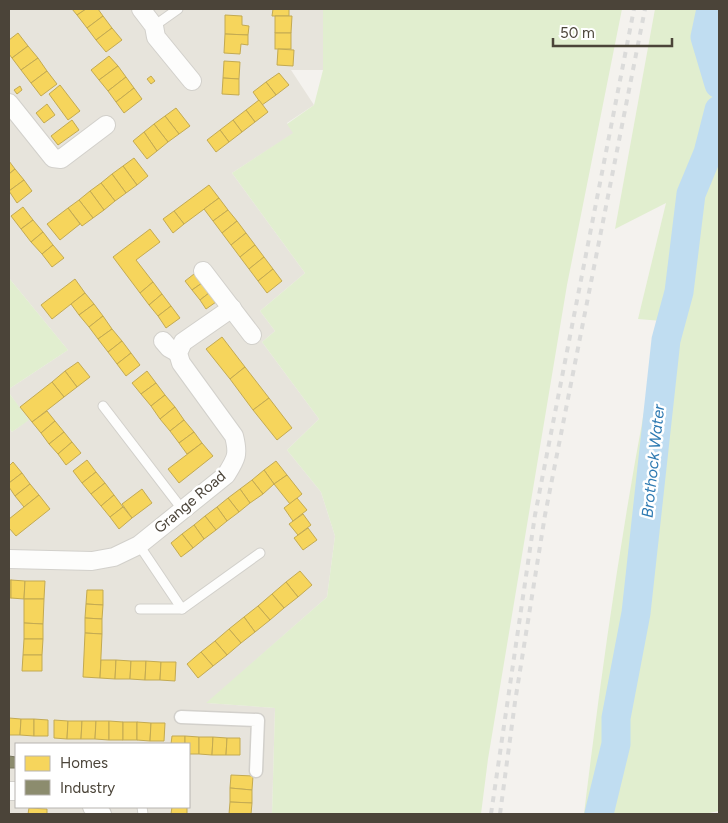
<svg xmlns="http://www.w3.org/2000/svg" width="728" height="823" font-family="Figtree,sans-serif">
<style>
.residential{fill:#e7e4dc;fill-rule:evenodd}
.green{fill:#e1eecf}
.homes{fill:#f6d55c;stroke:#c3aa52}
.industry{fill:#8c8c6e;stroke:#78765e}
.lines{fill:none;stroke-linecap:round;stroke-linejoin:round}
.river{stroke:#c0ddf1;stroke-width:29}
.service-casing{stroke:#d2d0cb;stroke-width:11}
.pedestrian-casing{stroke:#d2d0cb;stroke-width:15}
.minor-casing{stroke:#d2d0cb;stroke-width:20}
.service{stroke:#fdfdfc;stroke-width:9}
.pedestrian{stroke:#fdfdfc;stroke-width:12}
.minor{stroke:#fdfdfc;stroke-width:18}
.rail{stroke:#dbdbda;stroke-width:4;stroke-dasharray:6 6;stroke-linecap:butt}
.labels{text-anchor:middle;dominant-baseline:central;stroke-width:5;stroke-linejoin:round;paint-order:stroke}
.street-label{font-size:15px;fill:#4b4439;stroke:#fff}
.water-label{font-size:16px;font-style:italic;fill:#2e7ab2;stroke:#fff}
</style>
<rect width="100%" height="100%" fill="#f4f2ee"/>
<path class="residential" d="M 9,9 L 323,9 L 323,70 L 291,70 L 314,105 L 287,123 L 294,133 L 232,173 L 305,273 L 260,311 L 275,331 L 262,342 L 319,419 L 287,450 L 321,492 L 335,536 L 327,597 L 207,703 L 275,708 L 272,814 L 9,814 L 9,428 L 12,432 L 28,420 L 9,393 L 9,389 L 68,350 L 9,278 ZM 16,744 L 189,744 L 189,807 L 16,807 Z"/>
<g class="green">
<polygon points="323,9 622,9 567,285 488,759 481,814 272,814 275,708 206,703 327,597 335,536 321,492 287,450 319,419 262,342 275,331 260,311 305,273 232,173 293,133 287,124 314,105 323,70"/>
<path d="M 655,9 L 719,9 L 719,811 L 704,814 L 584,814 C 604,649 628,484 662,321 L 638,319 L 666,203 L 615,229 Z"/>
<polygon points="9,278 68,350 9,389"/>
<polygon points="9,393 29,420 12,432 9,428"/>
</g>
<g class="homes">
<polygon points="72,9 86,9 77,15"/>
<polygon points="86,9 98,9 103,16 87,28 77,15"/>
<polygon points="273,9 289,9 289,16 272,16"/>
<polygon points="225,15 242,16 242,25 249,26 248,35 225,34"/>
<polygon points="103,16 112,28 96,40 87,28"/>
<polygon points="275,16 292,16 291,33 275,33"/>
<polygon points="112,28 122,40 106,52 96,40"/>
<polygon points="18,33 28,46 12,58 9,54 9,40"/>
<rect x="275" y="33" width="16" height="16"/>
<polygon points="225,34 248,35 248,45 241,44 240,54 224,53"/>
<polygon points="28,46 38,58 21,70 12,58"/>
<polygon points="278,49 294,50 293,66 277,65"/>
<polygon points="109,56 118,66 99,80 91,70"/>
<polygon points="38,58 47,71 31,83 21,70"/>
<polygon points="224,61 240,62 239,79 223,78"/>
<polygon points="118,66 126,77 108,91 99,80"/>
<polygon points="47,71 57,84 41,96 31,83"/>
<polygon points="279,73 289,85 276,95 266,82"/>
<polygon points="151,76 155,81 151,84 147,79"/>
<polygon points="126,77 134,88 116,102 108,91"/>
<polygon points="223,78 239,79 239,95 222,94"/>
<polygon points="266,82 276,95 262,105 253,92"/>
<polygon points="60,85 80,111 68,120 49,94"/>
<polygon points="20,86 22,90 17,94 14,90"/>
<polygon points="134,88 142,99 124,113 116,102"/>
<polygon points="259,100 268,112 255,122 246,110"/>
<polygon points="47,104 55,115 44,123 36,113"/>
<polygon points="176,108 190,126 179,134 165,116"/>
<polygon points="246,110 255,122 242,132 233,120"/>
<polygon points="165,116 179,134 168,142 154,124"/>
<polygon points="72,120 79,130 58,145 51,136"/>
<polygon points="233,120 242,132 229,142 220,130"/>
<polygon points="154,124 168,142 157,151 144,132"/>
<polygon points="220,130 229,142 216,152 207,140"/>
<polygon points="144,132 157,151 147,159 133,141"/>
<polygon points="134,158 148,176 137,185 123,166"/>
<polygon points="9,161 15,169 9,174"/>
<polygon points="123,166 137,185 126,193 112,174"/>
<polygon points="15,169 24,180 9,191 9,174"/>
<polygon points="112,174 126,193 115,201 101,183"/>
<polygon points="24,180 32,191 17,203 9,191"/>
<polygon points="101,183 115,201 104,210 90,191"/>
<polygon points="209,185 219,198 184,224 174,211"/>
<polygon points="90,191 104,210 93,218 79,200"/>
<polygon points="219,198 228,210 213,221 204,209"/>
<polygon points="79,200 93,218 82,226 68,208"/>
<polygon points="23,207 33,220 21,229 11,216"/>
<polygon points="68,208 80,224 60,240 47,224"/>
<polygon points="228,210 237,221 222,233 213,221"/>
<polygon points="174,211 184,224 173,233 163,219"/>
<polygon points="33,220 43,232 31,242 21,229"/>
<polygon points="237,221 246,233 231,245 222,233"/>
<polygon points="150,229 160,242 136,260 153,282 140,293 113,257"/>
<polygon points="43,232 53,245 42,254 31,242"/>
<polygon points="246,233 255,245 240,257 231,245"/>
<polygon points="53,245 64,258 52,267 42,254"/>
<polygon points="255,245 264,257 249,269 240,257"/>
<polygon points="264,257 273,269 258,281 249,269"/>
<polygon points="273,269 282,281 267,293 258,281"/>
<polygon points="194,274 202,283 192,290 185,281"/>
<polygon points="75,279 85,293 52,319 41,305"/>
<polygon points="153,282 162,294 149,305 140,293"/>
<polygon points="202,283 209,293 200,300 192,290"/>
<polygon points="85,293 94,304 79,315 71,304"/>
<polygon points="209,293 216,302 206,309 200,300"/>
<polygon points="162,294 171,306 158,316 149,305"/>
<polygon points="94,304 103,316 89,327 79,315"/>
<polygon points="171,306 180,318 166,328 158,316"/>
<polygon points="103,316 112,329 98,339 89,327"/>
<polygon points="112,329 122,341 108,352 98,339"/>
<polygon points="222,337 245,367 230,379 206,349"/>
<polygon points="122,341 131,353 117,364 108,352"/>
<polygon points="131,353 140,365 126,376 117,364"/>
<polygon points="78,362 90,377 77,387 65,371"/>
<polygon points="245,367 269,398 253,410 230,379"/>
<polygon points="65,371 77,387 64,397 52,382"/>
<polygon points="147,371 156,383 141,394 132,383"/>
<polygon points="52,382 64,397 32,422 20,407"/>
<polygon points="156,383 165,395 151,406 141,394"/>
<polygon points="165,395 175,407 160,419 151,406"/>
<polygon points="269,398 292,428 277,440 253,410"/>
<polygon points="175,407 184,420 170,431 160,419"/>
<polygon points="47,411 55,421 41,433 32,422"/>
<polygon points="184,420 194,432 179,443 170,431"/>
<polygon points="55,421 64,432 49,444 41,433"/>
<polygon points="64,432 72,442 58,454 49,444"/>
<polygon points="194,432 202,443 187,454 179,443"/>
<polygon points="72,442 81,453 66,465 58,454"/>
<polygon points="202,443 213,456 179,483 168,469"/>
<polygon points="87,460 96,472 82,483 73,471"/>
<polygon points="276,461 287,475 274,484 264,470"/>
<polygon points="13,462 22,473 9,483 9,466"/>
<polygon points="264,470 274,484 263,494 252,480"/>
<polygon points="96,472 105,483 91,494 82,483"/>
<polygon points="22,473 30,484 15,496 9,487 9,483"/>
<polygon points="287,475 302,494 290,504 274,484"/>
<polygon points="252,480 263,494 250,503 240,489"/>
<polygon points="105,483 114,495 101,506 91,494"/>
<polygon points="30,484 39,495 24,507 15,496"/>
<polygon points="142,489 152,503 132,518 122,504"/>
<polygon points="240,489 250,503 239,512 228,498"/>
<polygon points="39,495 50,509 16,536 9,528 9,519"/>
<polygon points="114,495 123,507 110,517 101,506"/>
<polygon points="228,498 239,512 227,521 217,507"/>
<polygon points="297,498 307,510 293,521 284,508"/>
<polygon points="123,507 132,518 119,529 110,517"/>
<polygon points="217,507 227,521 216,530 205,516"/>
<polygon points="303,514 311,525 298,535 289,524"/>
<polygon points="205,516 216,530 204,539 194,525"/>
<polygon points="194,525 204,539 193,548 182,534"/>
<polygon points="308,528 317,540 303,550 294,538"/>
<polygon points="182,534 193,548 181,557 171,543"/>
<polygon points="300,571 312,585 298,597 286,582"/>
<rect x="9" y="580" width="2" height="18"/>
<polygon points="11,580 25,581 24,599 11,598"/>
<polygon points="25,581 45,581 44,599 24,599"/>
<polygon points="286,582 298,597 284,608 272,594"/>
<polygon points="87,590 103,590 103,605 86,604"/>
<polygon points="272,594 284,608 270,620 258,606"/>
<polygon points="24,599 44,599 43,624 24,623"/>
<polygon points="86,604 103,605 102,619 85,618"/>
<polygon points="258,606 270,620 255,632 244,617"/>
<polygon points="244,617 255,632 241,643 229,629"/>
<polygon points="85,618 102,619 102,634 85,633"/>
<polygon points="24,623 43,624 43,639 24,639"/>
<polygon points="229,629 241,643 227,655 215,641"/>
<polygon points="85,633 102,634 100,678 83,677"/>
<polygon points="24,639 43,639 42,655 23,655"/>
<polygon points="215,641 227,655 213,666 201,652"/>
<polygon points="201,652 213,666 198,678 187,664"/>
<polygon points="23,655 42,655 42,671 22,671"/>
<polygon points="101,660 116,660 115,679 100,678"/>
<polygon points="116,660 131,661 130,679 115,679"/>
<polygon points="131,661 146,661 145,680 130,679"/>
<polygon points="146,661 161,662 160,680 145,680"/>
<polygon points="161,662 176,662 175,681 160,680"/>
<polygon points="9,718 21,719 20,735 9,735"/>
<polygon points="21,719 34,719 34,736 20,735"/>
<polygon points="34,719 48,720 48,736 34,736"/>
<polygon points="54,720 68,721 67,739 54,738"/>
<polygon points="68,721 82,721 81,739 67,739"/>
<polygon points="82,721 96,721 95,739 81,739"/>
<polygon points="96,721 109,721 109,740 95,739"/>
<polygon points="109,721 123,722 123,740 109,740"/>
<rect x="123" y="722" width="14" height="18"/>
<polygon points="137,722 151,723 150,741 137,740"/>
<polygon points="151,723 165,723 164,741 150,741"/>
<polygon points="172,736 185,736 185,744 171,744"/>
<polygon points="185,736 199,737 199,754 189,754 189,744 185,744"/>
<polygon points="199,737 213,737 212,755 199,754"/>
<polygon points="213,737 227,738 226,755 212,755"/>
<polygon points="227,738 240,738 240,755 226,755"/>
<polygon points="231,775 253,776 252,790 230,788"/>
<polygon points="230,788 252,790 252,803 230,802"/>
<polygon points="230,802 252,803 251,814 229,814"/>
<polygon points="172,807 187,807 187,814 171,814"/>
<polygon points="29,808 47,809 47,814 28,814"/>
</g>
<polygon class="industry" points="9,756 16,757 16,768 9,768"/>
<g class="lines">
<g class="river">
<polyline points="711,9 705,37 719,84"/>
<polyline points="599,814 616,744 616,718 636,613 666,340 679,292 691,194 708,153 719,110"/>
</g>
<g class="service-casing">
<g id="service">
<polyline points="154,26 178,9"/>
<polyline points="103,406 182,509"/>
<polyline points="139,545 182,609 260,553"/>
<polyline points="140,609 182,609"/>
<polyline points="142,807 143,814"/>
</g>
</g>
<g class="pedestrian-casing">
<polyline id="pedestrian" points="181,717 258,720 256,771"/>
</g>
<g class="minor-casing">
<g id="minor">
<polyline points="141,9 154,26 156,37 192,81"/>
<polyline points="9,103 53,158 61,159 106,125"/>
<polyline points="203,271 252,335"/>
<polyline points="163,341 169,348 178,353"/>
<path d="M 9,559 L 92,561 L 114,557 L 139,545 L 226,475 C 236,459 239,455 234,436 L 181,363 L 178,353 L 183,342 L 232,308"/>
<polyline points="9,791 16,791"/>
<polyline points="92,807 102,814"/>
</g>
</g>
<use href="#service" class="service"/>
<use href="#pedestrian" class="pedestrian"/>
<use href="#minor" class="minor"/>
<g class="rail">
<polyline points="491,814 535,515 634,9"/>
<polyline points="500,814 515,702 545,515 645,9"/>
</g>
</g>
<g class="labels">
<g class="street-label">
<text transform="translate(190 502) rotate(-40)">Grange Road</text>
</g>
<g class="water-label">
<text transform="translate(653 461) rotate(-84)">Brothock Water</text>
</g>
</g>
<rect width="728" height="823" fill="none" stroke="#4b4439" stroke-width="20"/>
<rect x="15" y="743" width="175" height="65" fill="#ffffff" stroke="#b7b4b0"/>
<rect x="25" y="756" width="25" height="15" fill="#f6d55c" stroke="#b7b4b0"/>
<text x="60" y="768" font-size="15" fill="#4b4439">Homes</text>
<rect x="25" y="780" width="25" height="15" fill="#8c8c6e" stroke="#b7b4b0"/>
<text x="60" y="793" font-size="15" fill="#4b4439">Industry</text>
<path d="M553 38v8h119v-8" fill="none" stroke="#4b4439" stroke-width="2.5"/>
<text x="560" y="38" font-size="15" fill="#4b4439" stroke="#ffffff" stroke-width="4" paint-order="stroke">50 m</text>
</svg>
